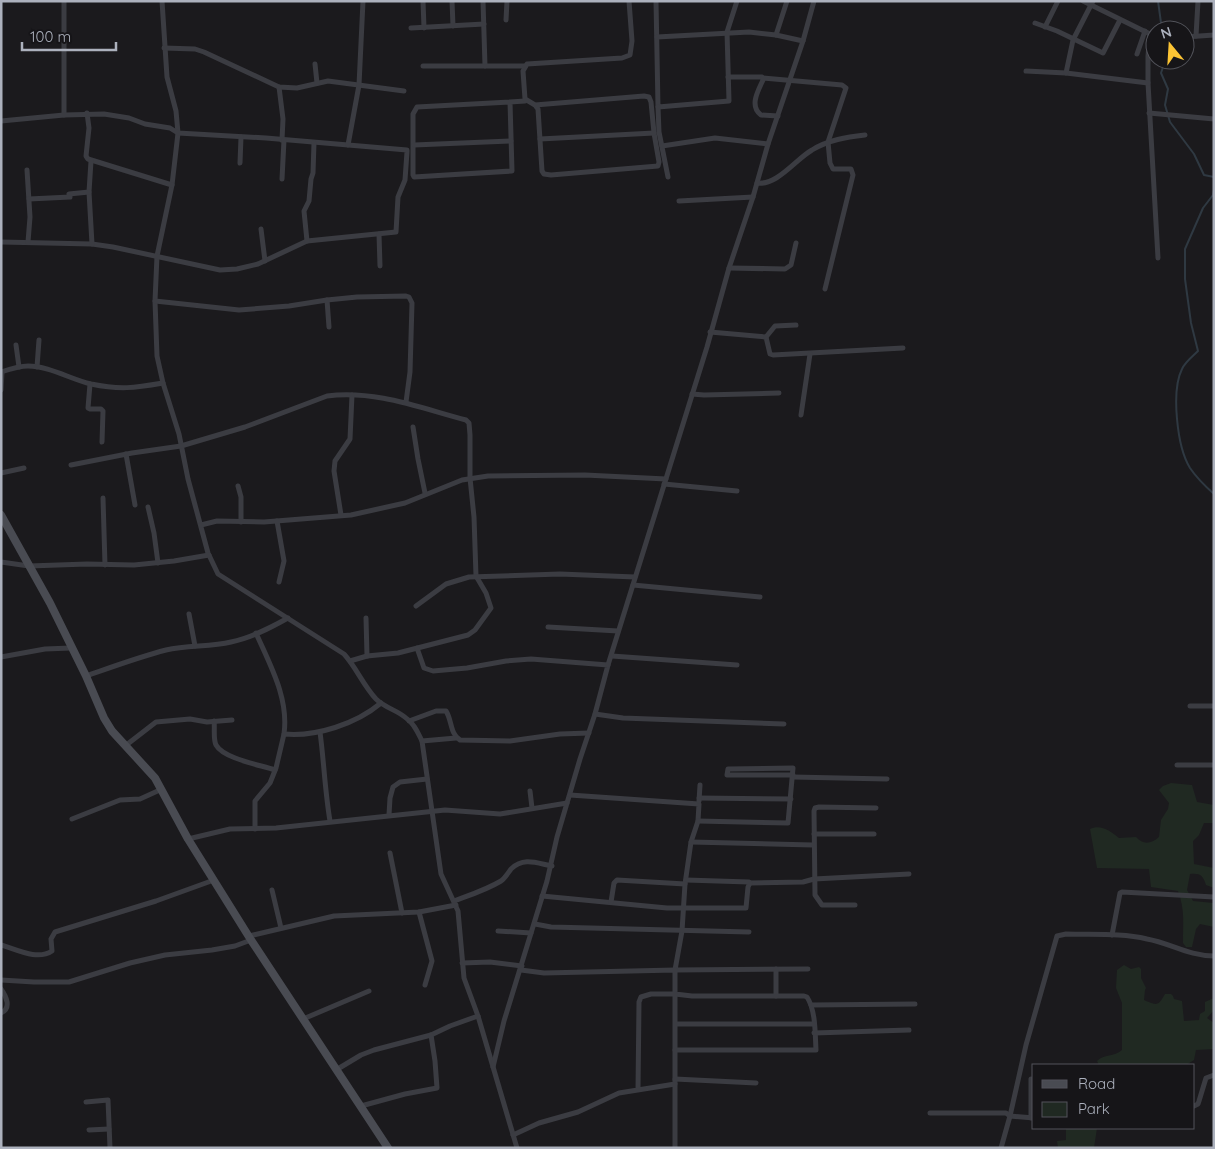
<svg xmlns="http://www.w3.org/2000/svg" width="1215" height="1149" font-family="Quicksand,sans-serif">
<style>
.green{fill:#202922}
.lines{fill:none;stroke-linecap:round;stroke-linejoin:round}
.stream{stroke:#2f3942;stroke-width:2}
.street{stroke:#3b3c42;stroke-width:5}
.secondary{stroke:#494b52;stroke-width:8}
</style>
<rect width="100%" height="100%" fill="#1b1a1d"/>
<g class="green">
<path d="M 1171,783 L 1192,785 L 1197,802 L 1214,805 L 1214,823 L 1204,823 L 1199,835 L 1193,841 L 1194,864 L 1214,868 L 1214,888 L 1206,885 C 1203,875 1200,873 1190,874 L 1187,890 L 1193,901 L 1214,903 L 1214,927 L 1200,924 L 1196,929 L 1192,947 L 1186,947 L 1183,943 C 1183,923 1185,910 1178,891 L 1151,887 L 1149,869 L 1097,868 L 1090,829 C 1101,824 1110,831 1119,838 L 1136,837 C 1143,845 1151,844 1159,837 L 1161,820 L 1168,809 L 1169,803 L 1159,790 L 1163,786 Z"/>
<path d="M 1124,965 L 1131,969 L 1139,967 L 1141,969 L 1141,978 L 1146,988 L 1145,990 L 1144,1000 C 1158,1006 1158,1006 1165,994 L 1171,994 L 1173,996 L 1174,999 L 1182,1001 L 1184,1021 L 1199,1020 L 1200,1014 L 1205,1011 L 1205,1002 L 1214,998 L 1214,1010 L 1207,1018 L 1214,1023 L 1214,1049 L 1196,1050 L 1194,1060 L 1186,1065 L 1099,1065 L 1097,1061 C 1104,1054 1114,1057 1122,1050 L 1122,1003 L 1116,988 L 1117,970 Z"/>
<polygon points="1066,1128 1097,1128 1094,1148 1058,1148 1057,1141 1066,1140"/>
</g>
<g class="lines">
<g class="stream">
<polyline points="1158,1 1162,30"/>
<polyline points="1161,60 1163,67 1161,73 1168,89 1165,105 1170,122 1194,154 1204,175 1214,177"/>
<path d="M 1214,190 L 1213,195 L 1203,208 L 1185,249 L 1185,279 L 1191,323 L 1198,351 C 1193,356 1185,362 1182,369 C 1171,391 1177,447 1190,468 C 1196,477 1205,486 1214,494"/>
</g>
<g class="street">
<polyline points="64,1 64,115"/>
<path d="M 162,1 L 167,77 L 176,111 L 178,133 L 172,185 L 157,256 L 155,301 L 157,356 L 163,383 L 179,434 L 188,479 L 208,553 L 218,574 L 344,654 C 356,667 363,685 376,699 C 385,708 397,710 406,718 C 414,723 418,733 422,741 L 441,874 L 458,911 L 464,978 L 478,1016 L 517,1148"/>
<polyline points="423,1 424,28"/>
<polyline points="452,1 453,26"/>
<polyline points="483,1 485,66"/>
<polyline points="656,1 658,107 729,101 727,32 737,1"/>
<polyline points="1083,1 1150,34 1155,34"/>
<polyline points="506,20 507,1"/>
<polyline points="1035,23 1057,31 1103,53 1120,20"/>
<polyline points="1045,27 1058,1"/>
<polyline points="411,28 484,24"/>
<polyline points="1150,34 1148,56 1148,83 1158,258"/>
<polyline points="776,35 787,1"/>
<polyline points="1196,36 1198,1"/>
<polyline points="657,37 749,32 776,35 803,41"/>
<polyline points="1185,37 1214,35"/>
<polyline points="164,48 195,49 204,52 279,87 297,88 328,81 404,91"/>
<polyline points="1137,54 1145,31"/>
<polyline points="315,64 317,83"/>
<polyline points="423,66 525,66"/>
<polyline points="1026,71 1066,73 1148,83"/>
<polyline points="1066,73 1073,40 1093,1"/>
<path d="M 728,77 L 762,77 L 763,80 C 758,91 749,106 761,115 L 778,116"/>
<polyline points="763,78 842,85 846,88 828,142 830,163 833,169 851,169 853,175 825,289"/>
<polyline points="279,87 283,119 282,140"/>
<polyline points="510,102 417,107 413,114 413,175 414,177 512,171 510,102 525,101"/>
<polyline points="535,105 644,96 649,97 651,102 654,133 659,162 658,166 551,175 544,174 542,171 538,109 535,105 525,99 523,71 527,64 622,58 630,55 632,41 629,1"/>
<polyline points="658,107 659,132 668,177"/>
<polyline points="87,113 89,128 86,156 88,159 172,185"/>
<polyline points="1149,113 1214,119"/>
<polyline points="1,121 64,115 104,114 129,118 145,124 170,128 178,133 266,138 407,150 407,152 405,180 398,197 396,232 307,241 258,264 237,269 220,270 113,247 92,244 1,242"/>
<polyline points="540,139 654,133"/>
<polyline points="348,145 359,85 363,1"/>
<polyline points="414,145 511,141"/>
<polyline points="662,146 715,138 768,144"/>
<polyline points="91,161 89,192 92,244"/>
<polyline points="240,163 241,137"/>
<polyline points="27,170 30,217 28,242"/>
<polyline points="282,179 284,140"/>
<path d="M 757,183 C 777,186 796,159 812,150 C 828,140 847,137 865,135"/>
<polyline points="29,199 70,197 69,194 89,192"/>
<polyline points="679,201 753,197"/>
<polyline points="261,229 265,261"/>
<polyline points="379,234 380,266"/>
<polyline points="307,241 304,211 309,201 311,179 313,173 314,143"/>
<polyline points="729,268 785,269 791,265 796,243"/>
<polyline points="327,300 329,327"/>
<polyline points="155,301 239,310 289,306 327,300 357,297 406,296 409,297 412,303 410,372 406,402"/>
<polyline points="710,332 766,337 770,354 773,355 903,348"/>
<polyline points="766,337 775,326 796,325"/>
<polyline points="16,345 19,367"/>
<polyline points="37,367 39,340"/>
<path d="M 1,372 C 10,369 19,366 28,366 C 49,366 70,379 91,384 C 120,390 134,388 163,383"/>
<polyline points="90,384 88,408 90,409 101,409 103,411 102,442"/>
<polyline points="1,390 2,372"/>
<polyline points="692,394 704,395 779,393"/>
<polyline points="801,415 810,354"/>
<polyline points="413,427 418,459 425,493"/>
<polyline points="126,454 135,505"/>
<path d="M 71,465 L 132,453 L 181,446 L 245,427 L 327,396 C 376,390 420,408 466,420 L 469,423 L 470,435 L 470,478 L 474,517 L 476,576 L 486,593 L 491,608 L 475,630 L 468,635 L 398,653 L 367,656 L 350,661"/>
<polyline points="1,473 24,468"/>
<polyline points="664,484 737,491"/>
<polyline points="238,486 241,497 241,522"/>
<polyline points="103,498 105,565"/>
<polyline points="148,507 154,533 158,563"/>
<polyline points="341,515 334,471 335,461 350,439 352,395"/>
<polyline points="277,521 284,561 279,582"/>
<polyline points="201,525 217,521 264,522 351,515 405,503 462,480 488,476 585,475 666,479"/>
<polyline points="1,562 29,566 87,564 134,565 174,561 209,555"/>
<polyline points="633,585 760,597"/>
<polyline points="416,606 446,584 469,577 560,574 635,577"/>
<polyline points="189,614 195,646"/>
<polyline points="366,618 367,656"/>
<polyline points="548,627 618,631"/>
<path d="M 256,633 C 270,665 289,698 284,734"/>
<polyline points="417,648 424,668 433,671 467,668 506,661 531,659 608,665 595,714 580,759 557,837 547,881 504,1021 493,1067"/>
<polyline points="612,656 737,665"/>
<polyline points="1,657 45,649 71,648"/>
<polyline points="608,665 707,347 729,268 753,197 768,144 803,41 814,1"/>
<path d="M 86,676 C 112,667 139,657 166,650 C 188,645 210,647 231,642 C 251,638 270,628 288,618"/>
<polyline points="1190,706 1214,706"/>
<polyline points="595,714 623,718 784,724"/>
<path d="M 214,721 C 215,728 213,739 216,745 C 224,759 261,765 275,770"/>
<path d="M 409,721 L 436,711 L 446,711 C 452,720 450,734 460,740 L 510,741 L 560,734 L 589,733"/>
<path d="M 320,732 C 324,762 325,792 330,821"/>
<polyline points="422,741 456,738"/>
<polyline points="125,746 156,722 190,719 207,722 232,720"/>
<polyline points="1177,765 1214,765"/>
<polyline points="793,777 887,779"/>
<polyline points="530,791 532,808"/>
<polyline points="570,795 699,804 698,821 691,842 685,884 682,931 675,970 808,969"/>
<polyline points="699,798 791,799"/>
<polyline points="699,801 700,785"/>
<polyline points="389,815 390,798 393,787 400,782 427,779"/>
<polyline points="72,819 120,800 140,799 162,789"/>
<polyline points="698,821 788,823 793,768 728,769 727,775 793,775"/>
<path d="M 255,829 L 255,801 L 270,783 L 276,768 L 284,734 C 316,737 356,724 381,703"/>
<polyline points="814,834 874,834"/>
<polyline points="188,839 230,829 276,828 445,810 500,814 567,803"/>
<polyline points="691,842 813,845"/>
<polyline points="390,853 402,913"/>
<polyline points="750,883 803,882 814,879 909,874"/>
<polyline points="272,890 281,928"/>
<polyline points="542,896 667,908 746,908 748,887 750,883 749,882 686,880"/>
<path d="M 454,901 C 470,895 486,890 501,881 C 505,878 508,873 511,869 C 524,857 536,863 552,866"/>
<polyline points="611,902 614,883 617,880 685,884"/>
<polyline points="855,905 822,905 815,895 814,811 815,808 819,807 876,808"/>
<polyline points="419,912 432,961 425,985"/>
<polyline points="535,924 551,927 749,932"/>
<polyline points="498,931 531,933"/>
<polyline points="1112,935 1120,893 1122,892 1214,897"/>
<polyline points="249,936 334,916 419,912 456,905"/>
<path d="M 1,945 C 16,949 37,961 52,951 L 51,939 L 55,932 L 156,901 L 214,880"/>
<polyline points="462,963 490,962 522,966"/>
<path d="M 521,970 L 544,973 L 675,970 L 675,994 L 692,996 L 804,996 L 807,997 C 816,1011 815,1034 816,1050 L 675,1050"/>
<polyline points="1,980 34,982 69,982 130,963 165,955 212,950 235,946 251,940"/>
<path d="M 1,989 C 6,996 12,1008 1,1013"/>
<polyline points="776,996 776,969"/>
<polyline points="811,1005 915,1004"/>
<polyline points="303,1019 369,991"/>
<polyline points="676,1024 814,1024"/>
<polyline points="814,1033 909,1030"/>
<polyline points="336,1070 361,1055 374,1050 431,1035 450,1026 478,1016"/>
<polyline points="675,1079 756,1083"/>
<polyline points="1031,1079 1031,1118"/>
<polyline points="86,1102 108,1100 110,1148"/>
<polyline points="361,1106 405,1094 437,1088 435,1061 431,1035"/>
<polyline points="1194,1106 1198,1104 1199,1101 1206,1078 1214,1075"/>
<polyline points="930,1113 1006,1113 1010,1116 1034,1118"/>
<polyline points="89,1130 109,1129"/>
<polyline points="513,1135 539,1123 578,1112 619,1093 675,1084 675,994 651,994 641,997 639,1002 638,1090"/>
<polyline points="675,1148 675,1084"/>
<path d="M 1001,1148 L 1010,1116 L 1026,1045 L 1057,936 L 1066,934 C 1093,935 1121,933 1147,939 C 1170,943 1189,956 1214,956"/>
</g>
<polyline class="secondary" points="1,515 50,603 86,676 104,718 112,731 155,778 188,839 251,940 388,1148"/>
</g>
<rect width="1215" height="1149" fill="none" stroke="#acb1bd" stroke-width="5"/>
<rect x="1032" y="1064" width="162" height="65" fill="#161518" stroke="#52535a"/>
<rect x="1042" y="1080" width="25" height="8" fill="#494b52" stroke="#52535a"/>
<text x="1078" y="1089" font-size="15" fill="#acb1bd">Road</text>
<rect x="1042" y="1102" width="25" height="15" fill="#202922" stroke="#52535a"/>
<text x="1078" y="1114" font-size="15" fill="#acb1bd">Park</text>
<g transform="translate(1170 45) rotate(342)"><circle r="24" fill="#161518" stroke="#52535a"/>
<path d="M0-4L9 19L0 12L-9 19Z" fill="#fcc434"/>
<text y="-8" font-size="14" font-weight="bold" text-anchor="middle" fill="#acb1bd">N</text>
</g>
<path d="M22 42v8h94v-8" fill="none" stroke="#acb1bd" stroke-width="2.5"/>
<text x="30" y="42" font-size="15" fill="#acb1bd" stroke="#161518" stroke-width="4" paint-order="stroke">100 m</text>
</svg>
